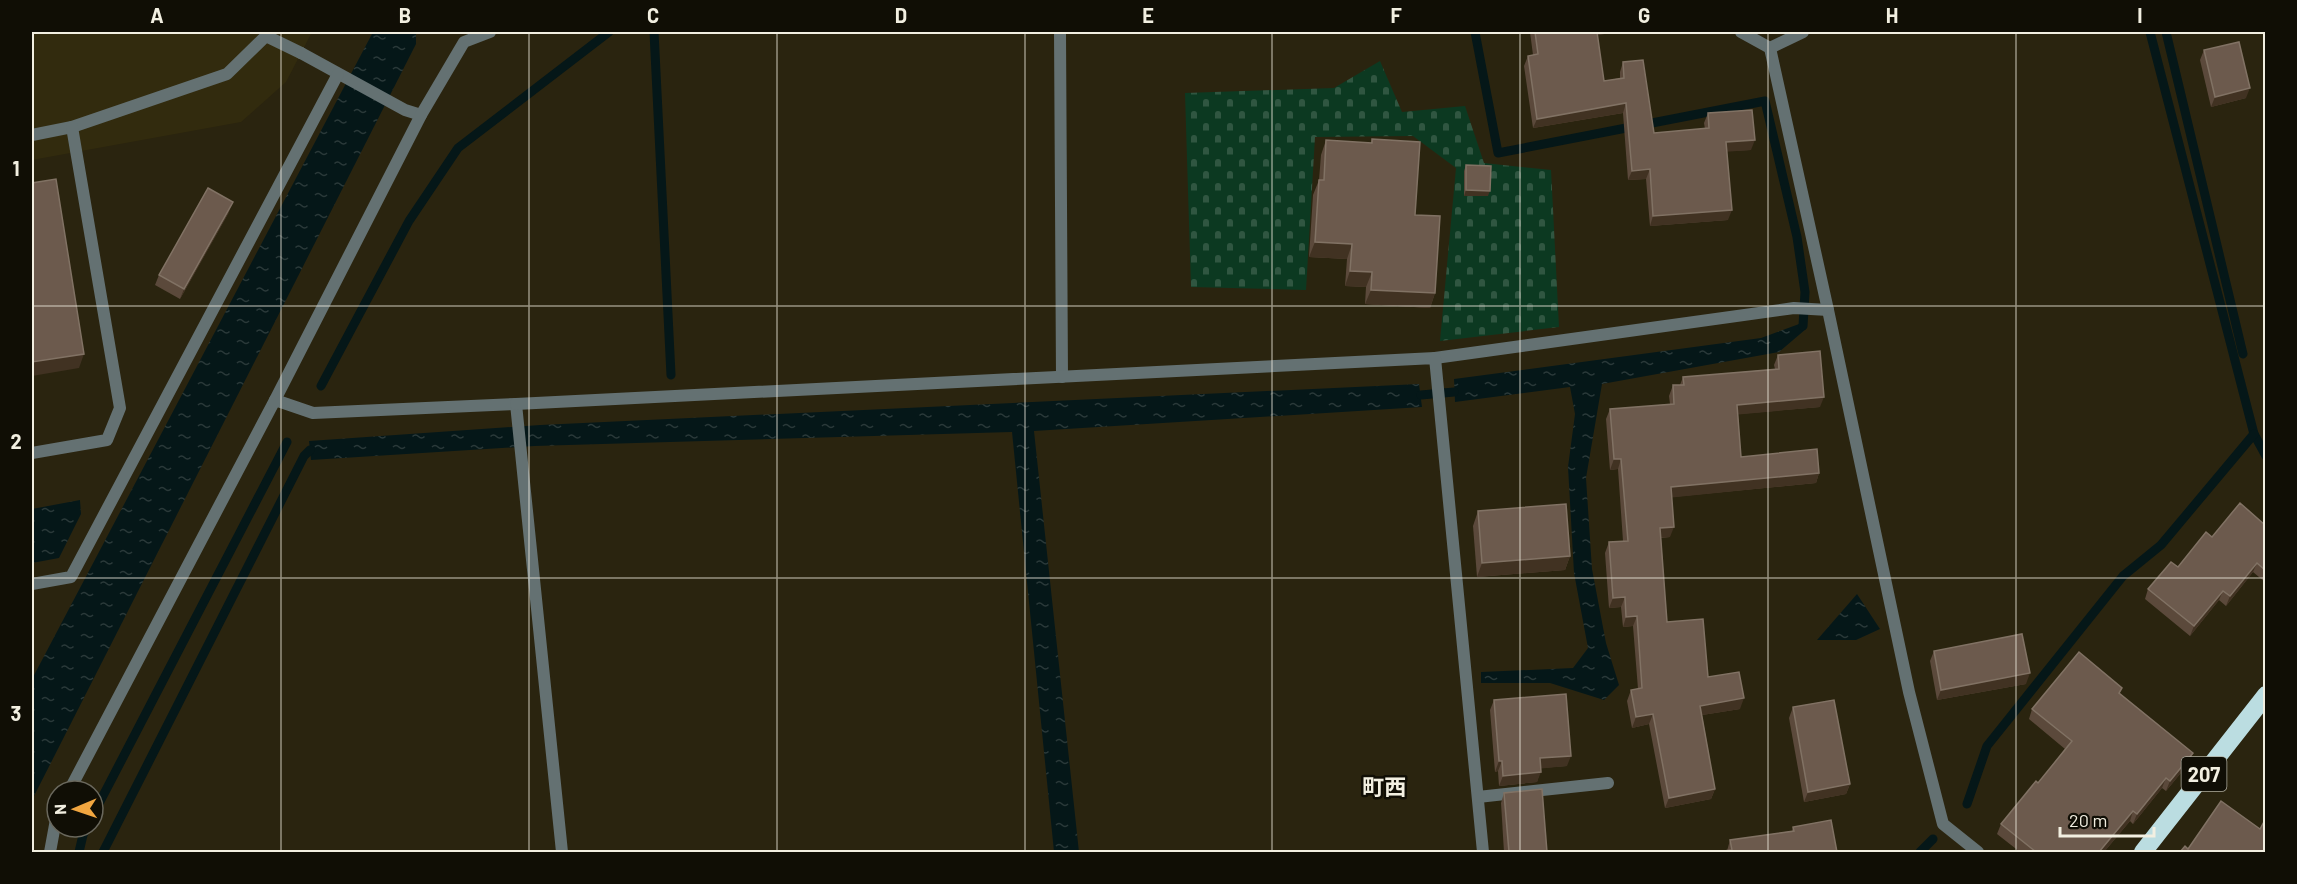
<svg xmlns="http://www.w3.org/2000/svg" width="2297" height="884" font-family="Barlow,'Noto Sans JP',sans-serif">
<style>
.built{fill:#322b0e}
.cemetery{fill:url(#cemetery-stones)}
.water{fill:url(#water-ripples)}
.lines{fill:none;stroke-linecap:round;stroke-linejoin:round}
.stream{stroke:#051718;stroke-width:9}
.lane{stroke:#647172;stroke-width:12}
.street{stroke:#647172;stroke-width:12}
.highway{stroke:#bbdde1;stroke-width:18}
.wall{fill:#5b493b}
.shaded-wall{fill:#413222}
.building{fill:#6c5a4d;stroke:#817264;stroke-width:1.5}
.grid{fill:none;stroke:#f2efe1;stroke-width:1.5;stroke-opacity:0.55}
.labels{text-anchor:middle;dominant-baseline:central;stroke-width:5;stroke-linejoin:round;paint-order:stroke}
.shield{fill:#100e05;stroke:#aeac9f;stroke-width:1.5}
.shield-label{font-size:20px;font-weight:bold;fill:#f2efe1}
.neighbourhood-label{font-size:22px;font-weight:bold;fill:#f2efe1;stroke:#100e05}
.neatline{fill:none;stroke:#f2efe1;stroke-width:2}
.grid-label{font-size:20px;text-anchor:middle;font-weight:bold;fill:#f2efe1}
</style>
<defs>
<pattern id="cemetery-stones" width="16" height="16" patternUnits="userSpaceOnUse" patternTransform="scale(1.5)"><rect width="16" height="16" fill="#0c3921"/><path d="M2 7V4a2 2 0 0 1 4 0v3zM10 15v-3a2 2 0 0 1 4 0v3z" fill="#305641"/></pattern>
<pattern id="water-ripples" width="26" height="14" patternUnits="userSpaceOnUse" patternTransform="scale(1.5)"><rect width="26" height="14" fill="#051718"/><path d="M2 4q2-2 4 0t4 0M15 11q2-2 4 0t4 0" fill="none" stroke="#2a3939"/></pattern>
</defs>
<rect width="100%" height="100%" fill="#2a240f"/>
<polygon class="built" points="32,32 312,32 286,82 241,122 32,160"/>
<polygon class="cemetery" points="1380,61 1402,112 1465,106 1484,163 1551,170 1559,327 1440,341 1456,168 1413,136 1315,137 1306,290 1191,287 1185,93 1334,88"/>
<g class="water">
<polygon points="373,32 416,32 416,44 32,800 32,679"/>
<polygon points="1799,324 1806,329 1779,352 1602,384 1586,478 1592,569 1606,643 1619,685 1604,700 1550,683 1481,683 1481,672 1573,668 1588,648 1574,573 1568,467 1575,414 1570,387 1455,402 1454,379 1761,338"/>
<polygon points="1419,384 1422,407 1034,431 1079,852 1054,852 1012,432 535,446 311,460 309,441 540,425"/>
<polygon points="80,500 81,514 59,558 32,563 32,509"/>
<polygon points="1857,594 1880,629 1856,640 1817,640"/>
</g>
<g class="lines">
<g class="stream">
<polyline points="654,32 671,375"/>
<polyline points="1475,32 1498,153 1765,101 1797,237 1805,292 1803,326"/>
<polyline points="2150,32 2254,434 2266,456"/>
<polyline points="2166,32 2243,354"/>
<polyline points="321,386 409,221 458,148 609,32"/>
<polyline points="1421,395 1454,392"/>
<polyline points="1967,804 1987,746 2123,576 2161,545 2254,434"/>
<polyline points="93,815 287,442"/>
<polyline points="79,852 83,835 87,827"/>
<polyline points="103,852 304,456 310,450"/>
<polyline points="1920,852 1933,839"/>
</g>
<g class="lane">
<polyline points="32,135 72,127 227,74 266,36 301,53"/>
<polyline points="32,453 107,440 120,408 72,127"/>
</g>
<g class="street">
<polyline points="1060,32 1062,377"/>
<polyline points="1741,32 1770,48 1828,310 1909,692 1943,824 1978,852"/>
<polyline points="1770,48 1803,32"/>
<polyline points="301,53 405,110 421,115"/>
<polyline points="1435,358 1794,308 1828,310"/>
<polyline points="275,400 313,413 516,404 562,852"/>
<polyline points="516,404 1435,358 1483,852"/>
<polyline points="32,584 71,577 338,74"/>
<polyline points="69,791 275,400 421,115 464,42 490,32"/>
<polyline points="1478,797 1608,783"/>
<polyline points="50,852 57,814"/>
</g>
<polyline class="highway" points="2143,852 2266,695"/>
</g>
<g class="wall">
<polygon points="1530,32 1612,32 1612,33 1597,35 1604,81 1620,78 1620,72 1623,62 1654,133 1705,129 1704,123 1708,113 1751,150 1727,151 1728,220 1650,226 1646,179 1628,180 1623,113 1533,128 1524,66 1528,56 1533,55"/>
<polygon points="2204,50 2246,98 2211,107 2200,60"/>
<polygon points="1372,139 1415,215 1435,293 1430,308 1365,304 1366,287 1345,286 1347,259 1309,257 1313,195 1319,180 1321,155 1326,140 1371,143"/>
<polygon points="1466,165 1488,196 1464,196 1464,171"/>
<polygon points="229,212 180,299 155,285 159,275"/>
<polygon points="1778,355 1820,407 1738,414 1741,457 1819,473 1816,483 1672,497 1670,537 1661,538 1667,622 1708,677 1740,709 1702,715 1715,789 1711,799 1665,808 1649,724 1632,728 1627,701 1631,690 1638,689 1633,626 1623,627 1621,607 1609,608 1605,553 1609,542 1623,541 1618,469 1610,470 1606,419 1610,409 1670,404 1669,396 1673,385 1680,385 1683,377 1775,369 1774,365"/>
<polygon points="1478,511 1570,556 1565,570 1477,577 1473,526"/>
<polygon points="2265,525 2265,582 2253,572 2226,606 2219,600 2190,636 2145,599 2148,589 2178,567 2212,537"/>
<polygon points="1934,651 2026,684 1937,700 1930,661"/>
<polygon points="2120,694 2193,753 2189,763 2166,791 2162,788 2133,824 2130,821 2104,852 2020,852 1997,834 2001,824 2038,783 2065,749 2029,719 2032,709"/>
<polygon points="1494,700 1567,766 1541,768 1537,782 1499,786 1498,771 1495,772 1490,710"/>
<polygon points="1793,707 1850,784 1846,794 1804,802 1789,718"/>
<polygon points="1504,793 1547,852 1504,852 1501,803"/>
<polygon points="1793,827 1837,852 1727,851 1730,840 1792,831"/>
</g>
<g class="shaded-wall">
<polygon points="1594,32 1612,32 1612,33 1592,35"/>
<polygon points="2250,88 2246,98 2211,107 2215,97"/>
<polygon points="1626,103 1623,113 1533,128 1537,119"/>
<polygon points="1755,140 1751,150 1723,152 1726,142"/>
<polygon points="1650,169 1646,179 1628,180 1632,171"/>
<polygon points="1466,190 1490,191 1488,196 1464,196"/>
<polygon points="233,202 229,212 180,299 184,289"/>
<polygon points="1732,210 1728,220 1650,226 1653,216"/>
<polygon points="1315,242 1352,244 1347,259 1309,257"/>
<polygon points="1350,271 1372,272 1366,287 1345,286"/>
<polygon points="1371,290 1435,293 1430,308 1365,304"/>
<polygon points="84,354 79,368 32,376 32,362"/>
<polygon points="1824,397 1820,407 1733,415 1737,405"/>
<polygon points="1614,459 1621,459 1618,469 1610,470"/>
<polygon points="1819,473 1816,483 1667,498 1671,487"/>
<polygon points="1674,527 1670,537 1656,538 1660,528"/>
<polygon points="1570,556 1565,570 1477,577 1482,563"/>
<polygon points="2257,563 2253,572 2226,606 2230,596"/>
<polygon points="2223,591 2219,600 2190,636 2194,626"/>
<polygon points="1625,597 1621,607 1609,608 1613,598"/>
<polygon points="1637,616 1633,626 1623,627 1626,617"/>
<polygon points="2030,673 2026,684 1937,700 1941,690"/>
<polygon points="1744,698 1740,709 1696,716 1700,706"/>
<polygon points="1653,714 1649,724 1632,728 1636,717"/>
<polygon points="2193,753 2189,763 2166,791 2170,781"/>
<polygon points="1571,756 1567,766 1536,769 1540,758"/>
<polygon points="1499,761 1502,761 1498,771 1495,772"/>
<polygon points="1541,772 1537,782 1499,786 1503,776"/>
<polygon points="2166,778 2162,788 2133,824 2137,814"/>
<polygon points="1850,784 1846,794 1804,802 1808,792"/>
<polygon points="1715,789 1711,799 1665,808 1669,798"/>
<polygon points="2133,811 2130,821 2104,852 2099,852"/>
</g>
<g class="building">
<polygon points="1535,32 1597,32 1604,81 1624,78 1623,62 1643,60 1654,133 1709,128 1708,113 1752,110 1755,140 1726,142 1732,210 1653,216 1650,169 1632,171 1626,103 1537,119 1528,56 1538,54"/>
<polygon points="2239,42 2250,88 2215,97 2204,50"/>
<polygon points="1372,139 1420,142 1415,215 1440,216 1435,293 1371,290 1372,272 1350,271 1352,244 1315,242 1319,180 1324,180 1326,140 1372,143"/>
<polygon points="1466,165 1491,166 1490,191 1466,190"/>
<polygon points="56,179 84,354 32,362 32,183"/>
<polygon points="208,188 233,202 184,289 159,275"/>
<polygon points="1820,351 1824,397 1737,405 1741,457 1817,449 1819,473 1671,487 1674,527 1660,528 1667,622 1703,619 1708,677 1739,672 1744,698 1700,706 1715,789 1669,798 1653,714 1636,717 1631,690 1642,688 1637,616 1626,617 1625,597 1613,598 1609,542 1628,541 1621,459 1614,459 1610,409 1674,404 1673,385 1684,385 1683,377 1779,369 1778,355"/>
<polygon points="2240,503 2265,525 2265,570 2257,563 2230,596 2223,591 2194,626 2148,589 2171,562 2178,567 2206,532 2212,537"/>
<polygon points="1566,504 1570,556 1482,563 1478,511"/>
<polygon points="2022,634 2030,673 1941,690 1934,651"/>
<polygon points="2079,652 2122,688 2119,693 2193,753 2170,781 2166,778 2137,814 2133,811 2099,852 2036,852 2001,824 2036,781 2038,783 2072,741 2032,709"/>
<polygon points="1566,694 1571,756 1540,758 1541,772 1503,776 1502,761 1499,761 1494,700"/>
<polygon points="1834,700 1850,784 1808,792 1793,707"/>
<polygon points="1542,789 1547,852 1509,852 1504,793"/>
<polygon points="2221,801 2260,829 2265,820 2265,852 2180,852 2185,846 2188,849"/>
<polygon points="1831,820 1837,852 1714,852 1732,850 1730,840 1794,831 1793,827"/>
</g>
<path class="grid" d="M 281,32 L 281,852M 529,32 L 529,852M 777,32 L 777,852M 1025,32 L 1025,852M 1272,32 L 1272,852M 1520,32 L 1520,852M 1768,32 L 1768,852M 2016,32 L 2016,852M 32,306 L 2266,306M 32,578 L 2266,578"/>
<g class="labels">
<rect class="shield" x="2181.5" y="757" width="45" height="34" rx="4.5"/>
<g class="shield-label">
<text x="2204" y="774">207</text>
</g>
<g class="neighbourhood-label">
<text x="1384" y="786">町西</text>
</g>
</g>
<rect width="2297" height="884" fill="none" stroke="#100e05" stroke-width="66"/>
<g transform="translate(75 809) rotate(268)"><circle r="28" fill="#100e05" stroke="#6a685d" stroke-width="1.5"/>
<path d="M0-4.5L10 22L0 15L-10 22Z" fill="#f1a640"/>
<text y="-9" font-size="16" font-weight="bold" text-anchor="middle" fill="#f2efe1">N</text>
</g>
<path d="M2060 827v9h94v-9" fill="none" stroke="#f2efe1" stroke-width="3"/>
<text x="2069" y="827" font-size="18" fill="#f2efe1" stroke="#100e05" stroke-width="4.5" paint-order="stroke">20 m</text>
<rect x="33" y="33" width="2231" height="818" class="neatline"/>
<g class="grid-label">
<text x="157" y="23">A</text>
<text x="405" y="23">B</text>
<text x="653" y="23">C</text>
<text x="901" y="23">D</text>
<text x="1148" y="23">E</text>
<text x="1396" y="23">F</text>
<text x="1644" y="23">G</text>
<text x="1892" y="23">H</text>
<text x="2140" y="23">I</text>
<text x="16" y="176">1</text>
<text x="16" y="449">2</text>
<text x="16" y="721">3</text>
</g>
</svg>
